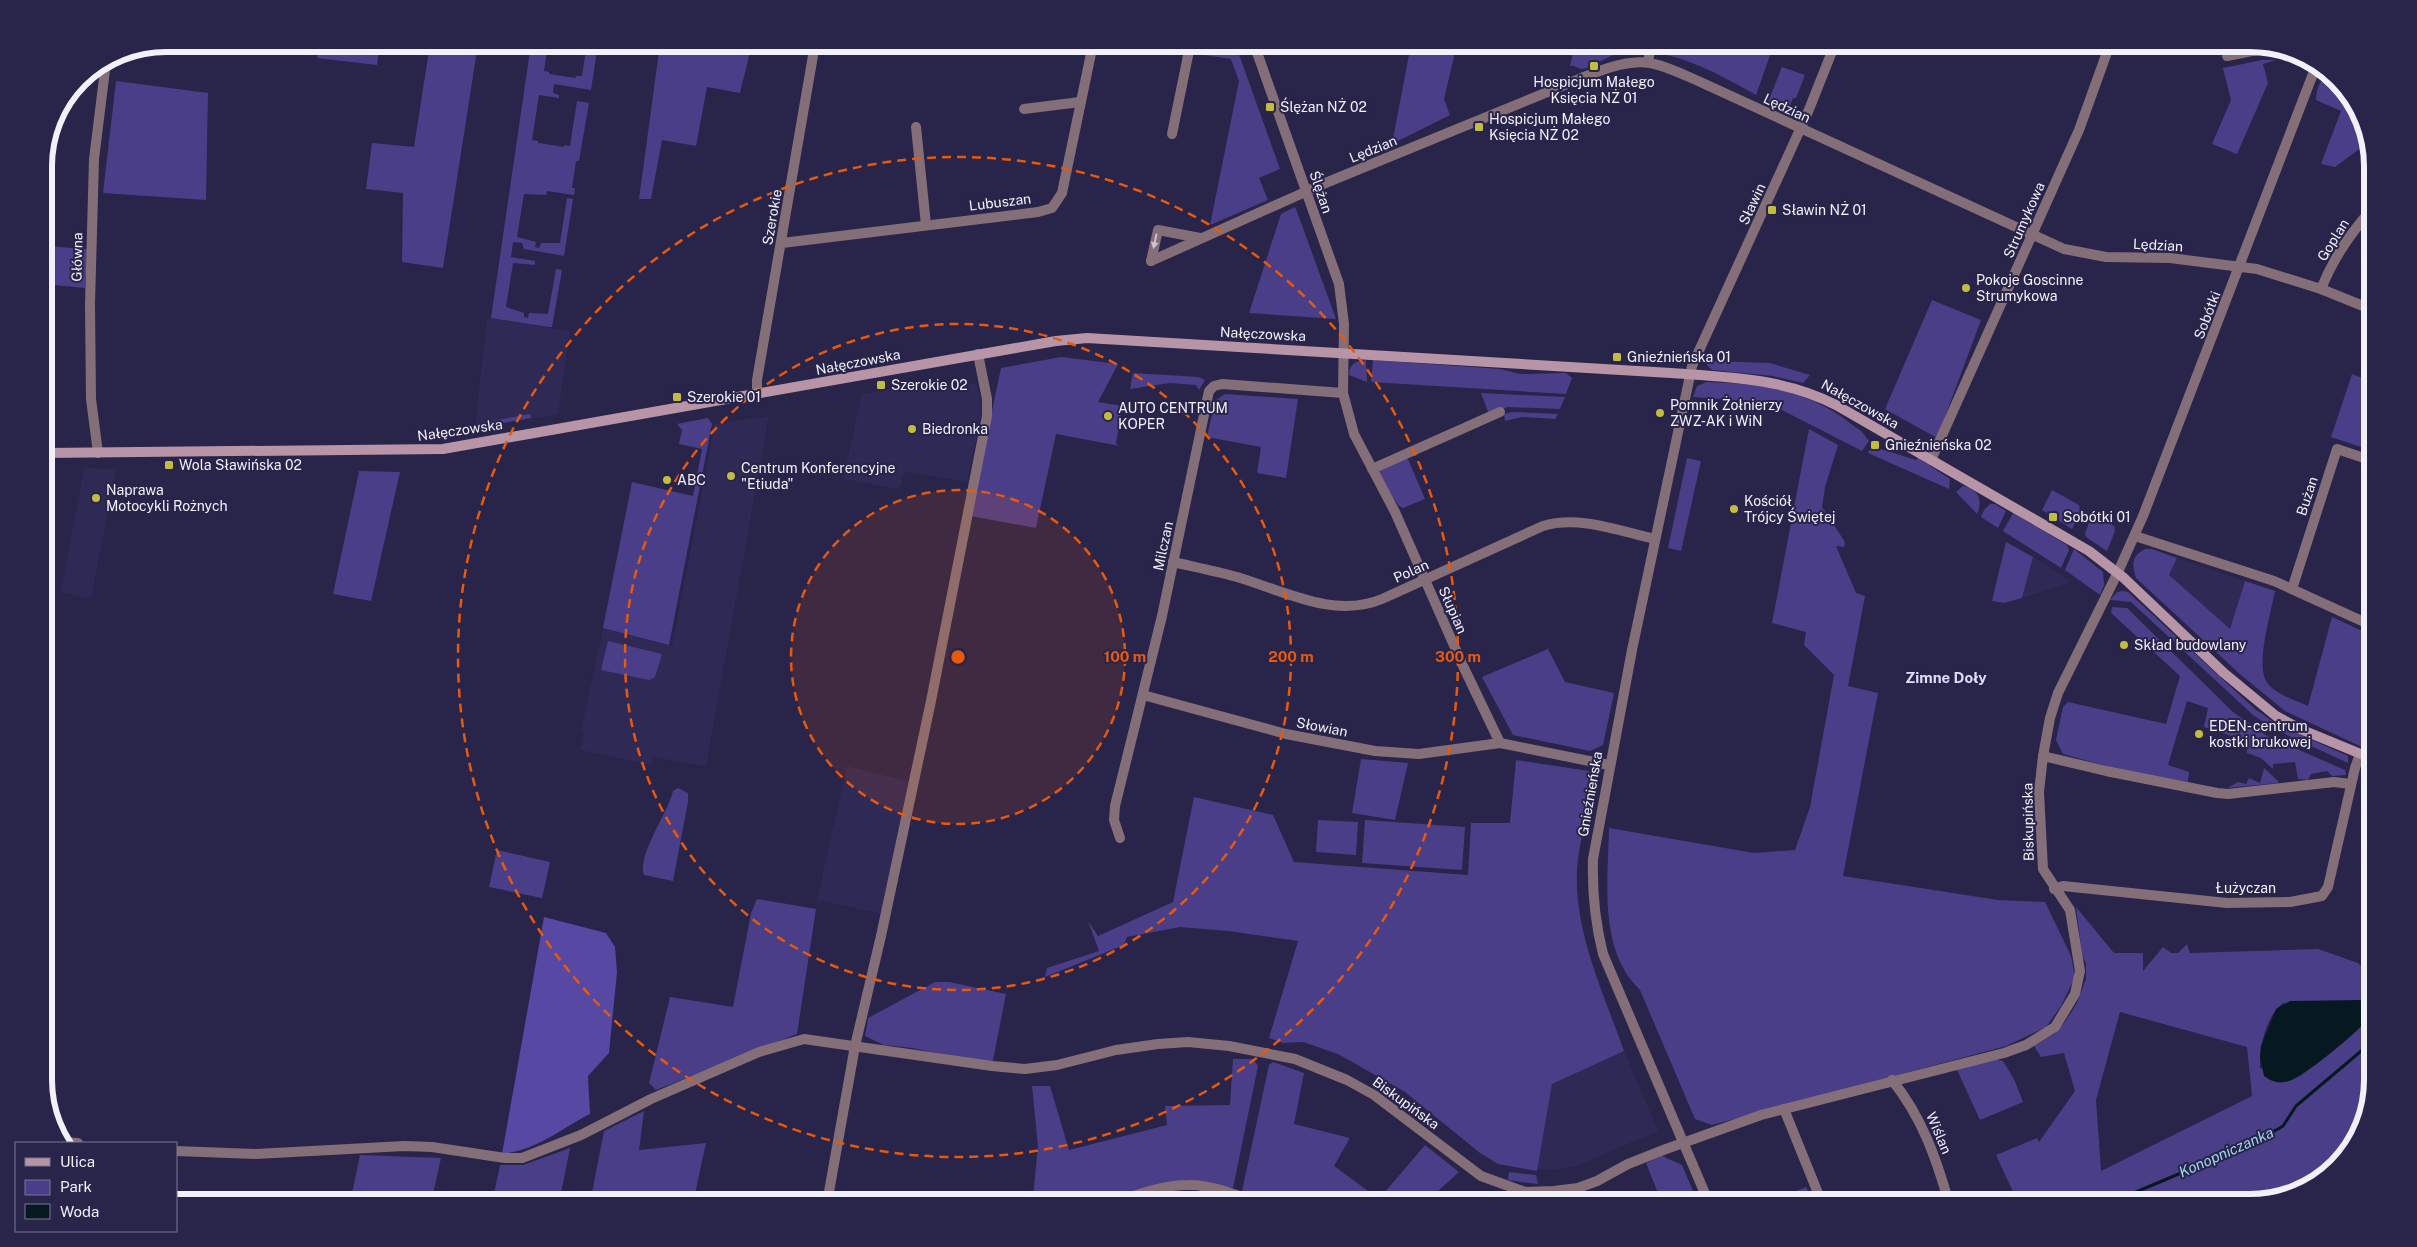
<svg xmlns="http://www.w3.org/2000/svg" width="2417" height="1247" font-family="'Public Sans',sans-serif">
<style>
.built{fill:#2f2956}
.green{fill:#4a3e88;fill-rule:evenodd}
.forest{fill:#5748a3}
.water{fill:#071920}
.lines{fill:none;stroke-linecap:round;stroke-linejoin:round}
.stream{stroke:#071920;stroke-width:3}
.street{stroke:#846f79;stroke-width:10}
.secondary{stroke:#b795a6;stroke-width:10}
.oneway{fill:#cbc3ce}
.ring{fill:none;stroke:#e8590c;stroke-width:2.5;stroke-dasharray:9 6}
.poi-dot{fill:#c2bd3f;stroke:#29244a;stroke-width:2}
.labels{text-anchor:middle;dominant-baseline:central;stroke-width:4;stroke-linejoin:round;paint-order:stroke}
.poi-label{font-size:14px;fill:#f1f0fb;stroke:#29244a;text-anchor:start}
.street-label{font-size:14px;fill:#f1f0fb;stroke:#29244a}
.neighbourhood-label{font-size:15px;font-weight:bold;fill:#deddfb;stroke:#29244a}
.water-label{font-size:15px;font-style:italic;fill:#9cd6ef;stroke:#29244a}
.rim{fill:none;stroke:#f1f0fb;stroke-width:6}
.centre{fill:#e8590c;stroke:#29244a;stroke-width:2.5}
.ring-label{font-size:15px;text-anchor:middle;font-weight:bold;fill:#e8590c;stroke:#29244a;stroke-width:4;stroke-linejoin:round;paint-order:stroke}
</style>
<rect width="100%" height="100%" fill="#29244a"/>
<g class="built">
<polygon points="487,318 570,331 558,414 475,428"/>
<polygon points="963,378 965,385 976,383 983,407 967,482 905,471 899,489 843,479 862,394"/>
<polygon points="769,416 706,766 653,757 651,765 580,750 584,732 581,731 603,628 672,646 715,424"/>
<polygon points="84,468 116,469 91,599 61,592"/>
<polygon points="2033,557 2070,580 2067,584 2022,598"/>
<polygon points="2177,558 2245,581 2230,630 2169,575"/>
<polygon points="847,766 911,782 883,914 817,900"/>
<polygon points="1624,1051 1658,1131 1576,1166 1552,1170 1537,1169 1552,1083"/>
</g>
<g class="green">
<polygon points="319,44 380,44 377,65 317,58"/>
<polygon points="430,44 478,44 443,268 402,262 403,193 366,189 372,143 414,147"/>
<polygon points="531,44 548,44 544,71 549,72 549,74 575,78 576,76 582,76 587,44 598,44 591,90 554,84 553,93 559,95 559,98 539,95 532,140 538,141 538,143 564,147 564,145 570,146 577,101 589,103 579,161 576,161 572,188 575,188 574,195 547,191 546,195 524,194 517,237 536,242 535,247 539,248 541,243 560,243 567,198 573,199 564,256 524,249 522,243 513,242 511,257 535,261 535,265 513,263 506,307 524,313 524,317 528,318 529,313 548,314 556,269 562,270 552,327 549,327 491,318"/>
<polygon points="660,44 752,44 740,93 707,87 696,146 662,140 651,199 639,199"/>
<polygon points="1224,44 1236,46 1280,169 1259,178 1268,200 1210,225 1239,81 1231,59 1198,54"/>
<polygon points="1411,44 1457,44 1444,99 1450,115 1392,144"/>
<path d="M 1575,44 L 1774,44 L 1756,95 C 1715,72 1668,45 1620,53 C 1609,55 1590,69 1581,69 C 1576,68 1575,65 1570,66 Z"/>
<polygon points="2262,60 2276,60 2263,64 2268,83 2237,154 2212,144 2231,100 2223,68"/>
<polygon points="1782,67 1805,75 1796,98 1793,98 1788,111 1768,102"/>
<path d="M 2327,76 L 2353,99 L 2365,136 L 2362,147 L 2335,167 L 2321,164 L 2341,111 L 2316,100 C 2316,91 2319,80 2327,76 Z"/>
<polygon points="116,81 208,93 206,200 103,193"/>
<polygon points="1295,207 1299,217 1336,319 1249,313 1281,214"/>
<polygon points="44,246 87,249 85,288 44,284"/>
<polygon points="1932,300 1981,320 1937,438 1885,409"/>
<polygon points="1061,357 1118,364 1098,402 1122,406 1116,444 1120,446 1056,434 1036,528 970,516 1001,368"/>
<path d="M 1366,360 L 1367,382 L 1349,375 C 1349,364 1356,361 1366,360 Z"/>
<polygon points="1373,360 1500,369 1520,374 1566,373 1572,378 1566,394 1371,382"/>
<polygon points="1710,361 1770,363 1810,375 1803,383 1773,376 1712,370 1706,364"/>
<polygon points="1133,373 1199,377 1205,380 1199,390 1196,385 1170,383 1130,389"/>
<polygon points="2352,374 2373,382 2373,451 2331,437"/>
<path d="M 1707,382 C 1761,384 1806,389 1850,423 C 1853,426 1859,429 1862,432 C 1865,435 1866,438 1869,441 L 1862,451 L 1778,408 L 1748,401 L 1693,397 L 1697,386 Z"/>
<polygon points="1481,393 1565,397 1560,409 1508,407 1489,414"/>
<polygon points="1225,394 1298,399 1286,478 1257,473 1261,447 1207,437 1215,401"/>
<polygon points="1512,412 1558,414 1555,419 1522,417 1505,421 1504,414"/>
<polygon points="530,414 531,418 475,428 476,424"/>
<polygon points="708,418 712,424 669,645 603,628 632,482 693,496 702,449 679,444 682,430 677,424"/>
<path d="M 1809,429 L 1838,445 L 1825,487 L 1822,507 L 1845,542 L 1844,547 L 1836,546 L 1856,593 L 1865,596 L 1848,686 L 1878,693 L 1843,876 L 1998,900 L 2045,902 L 2071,956 L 2075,977 L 2061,1006 L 2046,1027 L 2006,1046 L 1712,1125 L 1695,1119 L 1640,990 C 1598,950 1608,881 1609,828 L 1754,853 L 1795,850 L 1810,807 L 1834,675 L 1804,645 L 1806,632 L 1772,623 Z"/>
<polygon points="1871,446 1916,460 1918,458 1950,479 1949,489 1868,453"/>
<polygon points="1407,457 1425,499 1403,508 1399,506 1378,475 1379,471"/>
<polygon points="1687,458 1701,461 1681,551 1668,548"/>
<polygon points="359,471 400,472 371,601 333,594"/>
<path d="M 1963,486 C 1979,489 1983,501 1977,514 L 1956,492 Z"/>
<polygon points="2052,490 2079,505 2080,513 2072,529 2042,510"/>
<polygon points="1990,504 1995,504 2006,511 1998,528 1981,517 1984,510"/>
<polygon points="2013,513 2067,545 2069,550 2061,568 2003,531"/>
<polygon points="2097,516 2114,526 2115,531 2107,551 2086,537 2085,534 2091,517"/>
<polygon points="2006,542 2033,557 2022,598 2004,603 1992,601"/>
<polygon points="2074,549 2103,572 2104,585 2100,595 2065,570"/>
<path d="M 2145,549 L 2152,549 L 2177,558 L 2169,575 L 2230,629 L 2245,581 L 2275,591 C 2271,613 2257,659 2265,679 C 2271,693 2295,700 2308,706 L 2332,617 L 2373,636 L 2373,713 L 2362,747 L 2285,711 L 2241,675 L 2136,578 C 2132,565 2131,556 2145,549 Z"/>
<polygon points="2123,591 2128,592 2255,709 2278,725 2348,756 2348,763 2274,729 2253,715 2131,602 2110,600 2117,592"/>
<polygon points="2112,607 2127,608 2233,712 2267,736 2345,770 2346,775 2332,776 2327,771 2311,774 2308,780 2298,779 2295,762 2273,764 2273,769 2261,758 2247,753 2247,747 2240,745 2241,739 2204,727 2208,708 2187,701 2168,765 2189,772 2188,782 2120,770 2063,754 2056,740 2063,707 2068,702 2166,724 2180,676 2111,613"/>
<polygon points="608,641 662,654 655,677 649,680 601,670"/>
<polygon points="1548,649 1565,682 1614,693 1603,745 1590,751 1513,735 1482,677"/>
<polygon points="1361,759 1408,763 1395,820 1352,813"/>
<path d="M 1516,760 L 1589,771 L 1596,780 C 1589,809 1579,840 1577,870 C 1574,932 1604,994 1624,1051 L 1552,1084 L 1537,1171 L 1498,1164 L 1480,1153 L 1405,1092 L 1338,1054 L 1303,1042 L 1283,1043 L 1269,1038 L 1298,941 L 1228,931 L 1180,927 L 1127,937 L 1124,945 L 1045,977 L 1047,968 L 1099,951 L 1088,921 L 1098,936 L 1173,902 L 1194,797 L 1273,815 L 1294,862 L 1468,875 L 1471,823 L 1510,823 Z"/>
<polygon points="2264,768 2278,781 2278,783 2227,788 2238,782 2246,784 2249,778 2260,783"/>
<path d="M 678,788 L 688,793 L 688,802 L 673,881 L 644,875 C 637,855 668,813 673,791 Z"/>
<polygon points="1318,820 1358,822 1356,855 1316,852"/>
<polygon points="1365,820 1465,827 1462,870 1362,863"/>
<polygon points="497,850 550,862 542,898 489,887"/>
<polygon points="757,899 816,909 797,1034 656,1090 649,1083 670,997 733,1007 751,913"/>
<path d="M 2076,907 L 2114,953 L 2143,953 L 2143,971 L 2163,947 L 2171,953 L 2178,953 L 2187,944 L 2190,953 L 2318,949 L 2358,963 L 2373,978 L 2373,1080 L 2360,1135 L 2312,1187 L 2251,1203 L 2016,1203 L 2014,1194 L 1996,1155 L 2037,1138 L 2039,1142 L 2075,1091 L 2064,1053 L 2041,1057 L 2034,1046 L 2054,1034 L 2065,1022 L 2077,1003 L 2086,979 L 2086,964 L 2082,954 ZM 2283,1003 L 2371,1011 C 2368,1029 2315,1063 2300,1076 L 2260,1068 C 2259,1047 2266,1016 2283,1003 ZM 2120,1012 L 2247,1047 L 2252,1096 L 2101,1171 L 2096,1100 Z"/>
<polygon points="935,982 949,982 1006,994 992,1065 912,1048 884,1045 865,1036 868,1018"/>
<polygon points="1233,1059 1253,1059 1258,1066 1233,1188 1189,1180 1154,1185 1099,1203 1034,1203 1029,1198 1033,1196 1038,1147 1032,1086 1050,1086 1069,1150 1167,1125 1165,1106 1230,1105"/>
<polygon points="1993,1059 2003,1061 2014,1079 2023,1102 1980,1120 1957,1070"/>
<polygon points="1273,1062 1304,1073 1294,1124 1350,1138 1334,1166 1379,1199 1425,1145 1459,1172 1425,1203 1276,1203 1242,1191 1269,1065"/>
<polygon points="644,1111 639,1150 706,1143 693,1203 590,1203 604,1131"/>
<polygon points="570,1148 559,1203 492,1203 500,1165 523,1165"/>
<polygon points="360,1155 441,1158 431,1203 350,1203"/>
<polygon points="1662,1156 1682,1165 1698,1203 1662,1203 1646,1163"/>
<polygon points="1509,1172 1536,1175 1538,1184 1508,1180"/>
<polygon points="1806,1187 1814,1203 1768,1203"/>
</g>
<path class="forest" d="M 544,917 L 606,933 L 615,947 L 617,972 L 609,1053 L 588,1076 L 590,1114 C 558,1130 540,1149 502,1154 Z"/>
<path class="water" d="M 2360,1000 C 2368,1005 2371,1008 2370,1018 C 2355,1033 2307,1075 2289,1081 C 2279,1084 2272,1082 2264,1076 L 2260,1058 L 2261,1046 L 2276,1009 L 2290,1001 Z"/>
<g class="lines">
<polyline class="stream" points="2110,1203 2259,1140 2283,1126 2296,1106 2373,1041"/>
<g class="street">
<polyline points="1254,44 1339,284 1344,324 1343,393 1354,434 1395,512 1464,668 1500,743"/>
<polyline points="2295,54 2308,59"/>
<polyline points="2227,56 2267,48"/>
<polyline points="1648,62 1651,44"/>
<polyline points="1024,109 1080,102"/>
<polyline points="916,127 926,225"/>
<polyline points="1172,134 1190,46"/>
<polyline points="782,243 1038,212 1052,208 1062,193 1093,44"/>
<path d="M 1151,261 L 1323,184 L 1594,73 C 1641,55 1652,61 1696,80 L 2064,249 L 2106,257 L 2170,258 L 2257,269 L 2321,289 L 2373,310"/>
<polyline points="1151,261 1158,230 1200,238"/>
<path d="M 2321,289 C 2333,259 2351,232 2373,208"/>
<polyline points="757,394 757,380 815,44"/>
<polyline points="98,453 91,399 90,304 94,159 106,62"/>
<polyline points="1931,460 2079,130 2110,44"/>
<polyline points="1372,469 1500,412"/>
<polyline points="2135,536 2274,581 2373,626"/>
<path d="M 1173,562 C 1195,567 1216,571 1237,577 C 1284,591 1334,619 1382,599 L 1543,526 C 1579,515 1619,531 1655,539"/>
<polyline points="2292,589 2337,449 2373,461"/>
<polyline points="1143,695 1286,734 1375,751 1419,754 1500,743 1609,765"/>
<polyline points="2043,756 2106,771 2217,793 2228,794 2334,782 2351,784"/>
<polyline points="2370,758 2373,746"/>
<polyline points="1120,838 1114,820 1115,806 1162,616 1209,391 1214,386 1222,384 1343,393"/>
<polyline points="2054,889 2063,886 2227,903 2290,902 2322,896 2328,887 2355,768 2360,754"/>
<path d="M 1892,1080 C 1922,1117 1936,1158 1949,1203"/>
<polyline points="1784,1109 1822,1203"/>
<polyline points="62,1142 78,1143"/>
<polyline points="176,1151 256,1154 404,1146 432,1147 505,1158 522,1158 581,1135 651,1099 759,1052 804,1039 992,1066 1025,1069 1057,1065 1116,1050 1158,1044 1188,1042 1229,1046 1295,1059 1347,1080 1374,1095 1481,1176 1525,1192 1554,1191 1578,1188 1597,1181 1628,1164 1666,1149 1761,1115 2004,1053 2026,1045 2055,1027 2075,994 2080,971 2070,910 2043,869 2039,792 2043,756 2050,718 2058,693 2118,572 2143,516 2316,66"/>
<polyline points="827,1203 855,1046 881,936 931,701 987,416 987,399 978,354"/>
<path d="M 1113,1203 C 1137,1195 1162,1185 1188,1185 C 1209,1184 1239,1196 1259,1203"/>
<path d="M 1709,1203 L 1603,954 C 1595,922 1592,892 1593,859 L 1632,650 L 1692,366 L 1808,112 L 1835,44"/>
</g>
<path class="secondary" d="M 44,453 L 443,449 L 1056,341 L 1087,338 L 1671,373 C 1728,377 1784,378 1836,405 L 2089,551 L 2124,578 L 2224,673 L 2276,716 L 2300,729 L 2373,759"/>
</g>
<defs><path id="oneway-solid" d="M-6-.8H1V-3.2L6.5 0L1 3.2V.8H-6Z" transform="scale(1.25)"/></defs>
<use class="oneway" href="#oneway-solid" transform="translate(1155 241) rotate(102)"/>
<circle cx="958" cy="657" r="167" fill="#e8590c" fill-opacity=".12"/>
<g class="ring">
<circle cx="958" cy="657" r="167"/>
<circle cx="958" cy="657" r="333"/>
<circle cx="958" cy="657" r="500"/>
</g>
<g class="poi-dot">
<rect x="1589" y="61" width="10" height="10" rx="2.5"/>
<rect x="1265" y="102" width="10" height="10" rx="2.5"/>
<rect x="1474" y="122" width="10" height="10" rx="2.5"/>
<rect x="1767" y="205" width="10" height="10" rx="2.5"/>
<circle cx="1966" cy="288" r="5"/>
<rect x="1612" y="352" width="10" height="10" rx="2.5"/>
<rect x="876" y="380" width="10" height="10" rx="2.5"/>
<rect x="672" y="392" width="10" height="10" rx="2.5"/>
<circle cx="1660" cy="413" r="5"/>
<circle cx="1108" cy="416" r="5"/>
<circle cx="912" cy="429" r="5"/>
<rect x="1870" y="440" width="10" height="10" rx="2.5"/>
<rect x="164" y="460" width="10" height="10" rx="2.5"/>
<circle cx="731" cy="476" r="5"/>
<circle cx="667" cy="480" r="5"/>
<circle cx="96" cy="498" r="5"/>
<circle cx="1734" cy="509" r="5"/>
<rect x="2048" y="512" width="10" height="10" rx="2.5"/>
<circle cx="2124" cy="645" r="5"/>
<circle cx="2199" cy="734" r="5"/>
</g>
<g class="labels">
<g class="poi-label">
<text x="1594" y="82" text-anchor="middle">Hospicjum Małego<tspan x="1594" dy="16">Księcia NŻ 01</tspan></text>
<text x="1280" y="107">Ślężan NŻ 02</text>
<text x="1489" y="119">Hospicjum Małego<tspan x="1489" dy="16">Księcia NŻ 02</tspan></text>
<text x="1782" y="210">Sławin NŻ 01</text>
<text x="1976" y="280">Pokoje Goscinne<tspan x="1976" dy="16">Strumykowa</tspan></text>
<text x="1627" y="357">Gnieźnieńska 01</text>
<text x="891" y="385">Szerokie 02</text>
<text x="687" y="397">Szerokie 01</text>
<text x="1670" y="405">Pomnik Żołnierzy<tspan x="1670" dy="16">ZWZ-AK i WiN</tspan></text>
<text x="1118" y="408">AUTO CENTRUM<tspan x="1118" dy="16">KOPER</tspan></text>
<text x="922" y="429">Biedronka</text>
<text x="1885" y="445">Gnieźnieńska 02</text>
<text x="179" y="465">Wola Sławińska 02</text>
<text x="741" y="468">Centrum Konferencyjne<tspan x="741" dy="16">"Etiuda"</tspan></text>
<text x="677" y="480">ABC</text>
<text x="106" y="490">Naprawa<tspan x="106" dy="16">Motocykli Rożnych</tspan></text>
<text x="1744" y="501">Kościół<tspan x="1744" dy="16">Trójcy Świętej</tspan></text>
<text x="2063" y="517">Sobótki 01</text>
<text x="2134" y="645">Skład budowlany</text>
<text x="2209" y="726">EDEN- centrum<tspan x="2209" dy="16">kostki brukowej</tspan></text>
</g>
<g class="street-label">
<text transform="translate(1787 108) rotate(25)">Lędzian</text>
<text transform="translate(1373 149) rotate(-22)">Lędzian</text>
<text transform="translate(1321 192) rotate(71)">Ślężan</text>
<text transform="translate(1000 202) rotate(-7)">Lubuszan</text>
<text transform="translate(1752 204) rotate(-65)">Sławin</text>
<text transform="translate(772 217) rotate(-80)">Szerokie</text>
<text transform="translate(2024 220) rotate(-66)">Strumykowa</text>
<text transform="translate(2333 240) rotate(-58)">Goplan</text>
<text transform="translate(2158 245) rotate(3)">Lędzian</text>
<text transform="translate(77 257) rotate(-89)">Główna</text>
<text transform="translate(2207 315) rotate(-69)">Sobótki</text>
<text transform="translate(1263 334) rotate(3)">Nałęczowska</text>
<text transform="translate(858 362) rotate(-11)">Nałęczowska</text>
<text transform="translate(1860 404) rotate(29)">Nałęczowska</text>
<text transform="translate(460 430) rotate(-8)">Nałęczowska</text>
<text transform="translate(2307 496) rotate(-72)">Bużan</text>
<text transform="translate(1163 546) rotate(-78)">Milczan</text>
<text transform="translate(1411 571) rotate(-24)">Polan</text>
<text transform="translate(1453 610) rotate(66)">Słupian</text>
<text transform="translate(1322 727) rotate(11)">Słowian</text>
<text transform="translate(1590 794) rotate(-80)">Gnieźnieńska</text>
<text transform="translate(2028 822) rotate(-91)">Biskupińska</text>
<text x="2246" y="888">Łużyczan</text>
<text transform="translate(1406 1103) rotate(36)">Biskupińska</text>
<text transform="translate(1939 1133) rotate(67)">Wiślan</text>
</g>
<g class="neighbourhood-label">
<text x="1946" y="677">Zimne Doły</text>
</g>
<g class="water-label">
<text transform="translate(2226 1152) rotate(-24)">Konopniczanka</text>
</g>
</g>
<path d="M0 0H2417V1247H0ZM166 52H2250A114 114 0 0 1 2364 166V1080A114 114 0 0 1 2250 1194H166A114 114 0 0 1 52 1080V166A114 114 0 0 1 166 52Z" fill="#29244a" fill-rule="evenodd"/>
<path class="rim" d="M166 52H2250A114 114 0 0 1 2364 166V1080A114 114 0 0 1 2250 1194H166A114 114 0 0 1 52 1080V166A114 114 0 0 1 166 52Z"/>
<circle cx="958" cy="657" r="8" class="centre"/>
<g class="ring-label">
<text x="1125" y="662">100 m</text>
<text x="1291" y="662">200 m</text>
<text x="1458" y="662">300 m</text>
</g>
<rect x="15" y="1142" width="162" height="90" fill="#29244a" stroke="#797691"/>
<rect x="25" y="1158" width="25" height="8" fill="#b795a6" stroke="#797691"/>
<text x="60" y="1167" font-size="15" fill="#f1f0fb">Ulica</text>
<rect x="25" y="1180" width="25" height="15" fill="#4a3e88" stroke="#797691"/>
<text x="60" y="1192" font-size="15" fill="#f1f0fb">Park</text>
<rect x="25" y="1204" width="25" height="15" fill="#071920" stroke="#797691"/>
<text x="60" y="1217" font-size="15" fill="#f1f0fb">Woda</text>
</svg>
